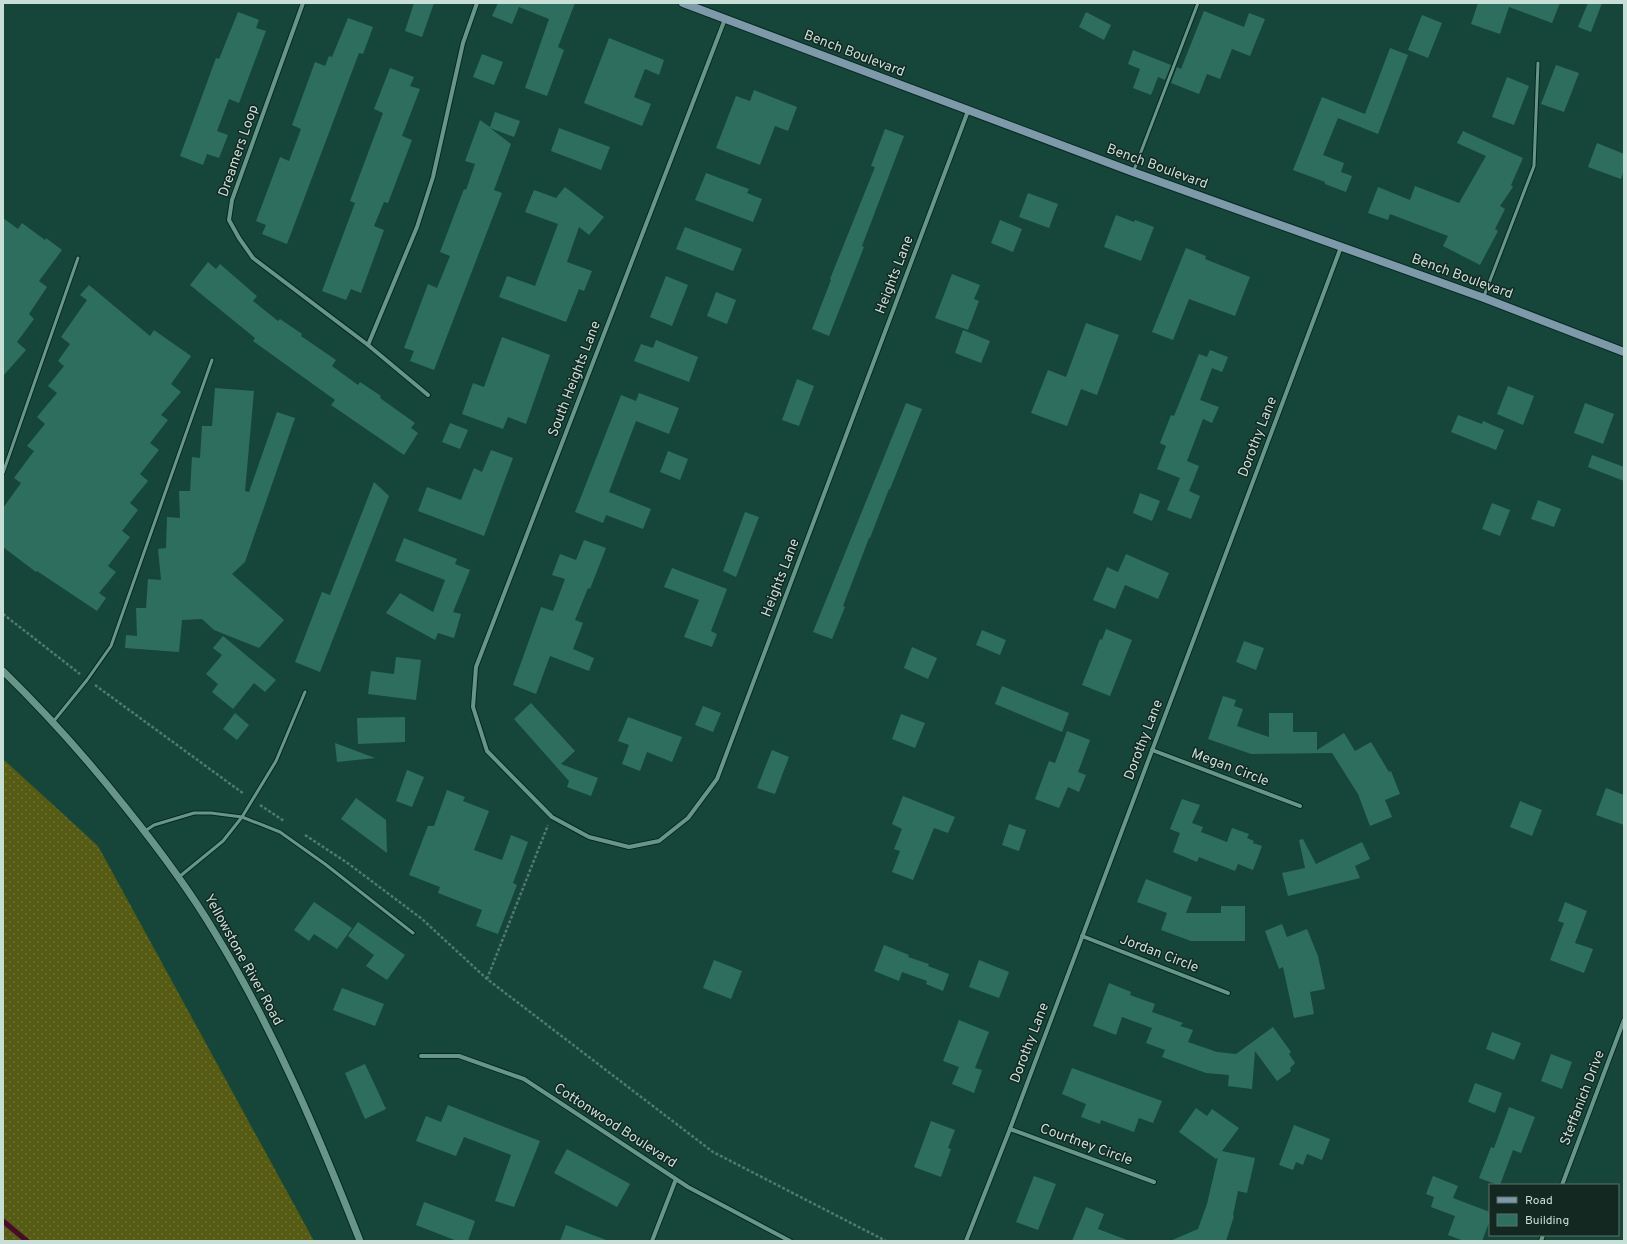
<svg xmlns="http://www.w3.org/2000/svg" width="1627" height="1244" font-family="Overpass,sans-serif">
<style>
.grass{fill:url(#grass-dots)}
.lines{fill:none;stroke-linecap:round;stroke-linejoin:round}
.stream{stroke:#480b2b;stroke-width:5}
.building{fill:#2d6e5e}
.service-casing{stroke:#052a22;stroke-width:5}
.minor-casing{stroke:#052a22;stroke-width:6}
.tertiary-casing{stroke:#052a22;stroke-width:9}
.secondary-casing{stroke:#052a22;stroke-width:10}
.path{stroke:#52796f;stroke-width:2.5;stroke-dasharray:3 2;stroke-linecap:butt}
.service{stroke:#679688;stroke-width:3}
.minor{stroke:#679688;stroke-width:4}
.tertiary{stroke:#679688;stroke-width:7}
.secondary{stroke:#7e99aa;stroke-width:8}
.labels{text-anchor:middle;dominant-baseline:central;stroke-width:3;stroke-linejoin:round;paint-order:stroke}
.street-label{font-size:14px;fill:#c7dfd7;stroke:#142822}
</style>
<defs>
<pattern id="grass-dots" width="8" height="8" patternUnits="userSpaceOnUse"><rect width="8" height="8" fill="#555b12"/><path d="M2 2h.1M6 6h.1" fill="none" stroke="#6c7234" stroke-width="1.8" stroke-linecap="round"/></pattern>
</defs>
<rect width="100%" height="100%" fill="#16463a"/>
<polygon class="grass" points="3,759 98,846 314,1241 3,1241"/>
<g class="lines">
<polyline class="stream" points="3,1221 27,1241"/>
</g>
<g class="building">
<polygon points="414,3 434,3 422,37 405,31"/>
<polygon points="498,3 575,3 558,47 564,50 547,96 525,88 549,19 519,7 512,24 492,16"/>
<polygon points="1478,3 1560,3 1552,23 1509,7 1500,34 1471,24"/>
<polygon points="1588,3 1602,3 1591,32 1578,27"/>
<polygon points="1204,11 1244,27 1249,13 1265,19 1250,56 1232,49 1220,79 1207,74 1199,94 1171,83 1177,67 1181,69"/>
<polygon points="238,12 259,20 256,28 266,31 239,103 229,99 217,131 228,135 219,158 207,154 203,165 180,156 216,58 219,59"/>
<polygon points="1086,12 1111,25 1104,40 1079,27"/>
<polygon points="1422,15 1442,23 1428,58 1408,50"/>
<polygon points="348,18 373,27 363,54 359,53 287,244 262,234 266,225 256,221 280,157 289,161 301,129 292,125 315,62 325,66 329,56 332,57"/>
<polygon points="609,38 664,60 659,75 645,69 634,97 651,104 642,126 584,103"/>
<polygon points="1390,48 1408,55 1378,134 1338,118 1323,155 1344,163 1341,172 1352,176 1346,192 1325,184 1325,182 1293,170 1322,97 1365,114"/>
<polygon points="1133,50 1171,65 1165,80 1158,77 1151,95 1133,88 1140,69 1128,64"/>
<polygon points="482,54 503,62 494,85 473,77"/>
<polygon points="1556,65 1579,73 1564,112 1541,104"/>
<polygon points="390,68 414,77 410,86 420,89 402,136 412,140 388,203 384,202 374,226 384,230 361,293 351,289 346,300 322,291 355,203 350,201 383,113 374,109"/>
<polygon points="1507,77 1529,86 1514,125 1492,117"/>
<polygon points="754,90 797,107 788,131 775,126 760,165 716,148 736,96 750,101"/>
<polygon points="495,112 520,121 514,137 490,128 511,144 494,190 502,193 434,370 410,361 414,351 404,348 428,284 437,288 450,256 440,252 464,189 466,190 475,164 465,161 480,120 490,127"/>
<polygon points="559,128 610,147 601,170 551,151"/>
<polygon points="885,129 904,136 862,246 864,247 829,336 812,329 831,280 830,279 875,167 871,166"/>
<polygon points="1463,131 1523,158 1511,185 1513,187 1500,206 1505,209 1495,229 1498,231 1480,265 1443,246 1448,236 1390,214 1388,220 1368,213 1378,187 1410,200 1415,186 1459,203 1486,156 1457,143"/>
<polygon points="1597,143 1624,154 1624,170 1621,179 1588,167"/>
<polygon points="706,173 749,189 747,193 762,199 753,222 695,200"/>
<polygon points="565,187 604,217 589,235 579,227 567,262 592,271 584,291 579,289 566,322 499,297 507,276 535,286 558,224 525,212 534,190 556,198"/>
<polygon points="1028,193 1058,204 1049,228 1019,217"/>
<polygon points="1116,215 1134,222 1135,220 1154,227 1141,261 1104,247"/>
<polygon points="3,218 18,229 22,223 45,240 46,238 62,250 39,281 47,287 29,314 34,319 17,342 26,350 3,376"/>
<polygon points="1000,220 1022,229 1013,252 991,243"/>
<polygon points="685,227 742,249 733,271 676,249"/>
<polygon points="1186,248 1206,256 1205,259 1250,277 1235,316 1189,299 1173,340 1152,332"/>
<polygon points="208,262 216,269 220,264 257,296 253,301 278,321 280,319 302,334 301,336 336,360 332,366 358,385 360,382 381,396 380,398 415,423 411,428 418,433 404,455 331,405 335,400 253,341 255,338 190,285"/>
<polygon points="952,274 980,285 974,299 979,301 968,330 935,318"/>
<polygon points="666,276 688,285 672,326 650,317"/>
<polygon points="89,285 150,336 154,330 191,356 171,384 181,392 161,415 168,420 150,443 159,450 140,474 148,481 130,503 138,510 122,531 130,537 108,566 116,572 99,593 106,598 97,611 37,571 36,572 3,547 3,508 21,483 14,478 34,451 27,446 45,424 37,417 57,393 48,386 64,366 58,361 70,344 61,337 87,300 80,295"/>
<polygon points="716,292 736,300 727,324 707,316"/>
<polygon points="1086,323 1119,335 1097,395 1081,389 1067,426 1031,413 1048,370 1066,377"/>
<polygon points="963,330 990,341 981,363 955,353"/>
<polygon points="502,337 550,355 526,424 508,417 503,429 462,414 473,383 484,387"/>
<polygon points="656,340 698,357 689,382 634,361 641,344 653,348"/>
<polygon points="1210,350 1228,357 1222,372 1212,368 1200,400 1219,407 1212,423 1203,419 1187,461 1199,466 1189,491 1200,496 1191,519 1167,510 1180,478 1157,469 1166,446 1160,443 1171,415 1174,416 1199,354 1207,357"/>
<polygon points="797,379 814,386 799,426 782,420"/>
<polygon points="1508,386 1534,396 1523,425 1497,414"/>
<polygon points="215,388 254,391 245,491 249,492 277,412 295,418 245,562 232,574 284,620 259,648 214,630 202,619 182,620 179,652 125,648 126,635 137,636 136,608 146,608 148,579 161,580 158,549 166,548 167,517 180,518 179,491 190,491 192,457 200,458 202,426 212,426"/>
<polygon points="639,393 679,408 669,434 636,421 609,492 651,509 643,529 606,515 603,523 575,512 621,395 636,401"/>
<polygon points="906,403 922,409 890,489 889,489 870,538 869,538 843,606 845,607 832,639 813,632"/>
<polygon points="1585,403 1614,414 1603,444 1574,433"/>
<polygon points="1458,415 1482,424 1483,421 1504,430 1496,450 1451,432"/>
<polygon points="450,423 468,430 460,449 442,442"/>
<polygon points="491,450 513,458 484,536 418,511 427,487 461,500 474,468 482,472"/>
<polygon points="668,451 688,459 680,480 660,472"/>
<polygon points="1592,455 1624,467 1624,481 1588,467"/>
<polygon points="374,482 389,496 320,672 295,662 322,592 330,595"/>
<polygon points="1140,493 1160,501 1152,521 1133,513"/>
<polygon points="1538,500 1561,509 1554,527 1531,519"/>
<polygon points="1492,503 1510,510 1500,536 1482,529"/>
<polygon points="745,512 759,517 736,577 723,571"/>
<polygon points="404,538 457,559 455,564 470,570 453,612 461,614 454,638 438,633 435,640 386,613 400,593 433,612 445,580 395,561"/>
<polygon points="584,540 606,548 590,589 588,588 575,620 583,623 573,649 594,658 589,671 550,656 536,694 513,685 541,607 553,611 565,579 552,575 560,554 576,560"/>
<polygon points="1126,554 1169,573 1158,599 1125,585 1115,609 1093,600 1107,567 1118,572"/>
<polygon points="672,568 727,589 711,631 717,634 712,647 684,637 699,600 664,587"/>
<polygon points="1106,629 1132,640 1110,696 1082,685 1100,639 1102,640"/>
<polygon points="982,630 1006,640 1000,655 976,645"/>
<polygon points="223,636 276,680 265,692 254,683 233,709 212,692 218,684 206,674 222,655 213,648"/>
<polygon points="1244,641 1264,648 1256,670 1236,662"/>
<polygon points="912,647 937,658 928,679 904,668"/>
<polygon points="396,657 421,660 416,700 368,694 371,671 394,674"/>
<polygon points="1002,686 1069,713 1062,732 995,704"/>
<polygon points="1223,696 1236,700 1234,706 1243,709 1237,726 1269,737 1269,713 1293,713 1293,732 1317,732 1317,750 1344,733 1355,751 1371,742 1389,772 1391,771 1400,794 1385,800 1392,817 1370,826 1358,794 1332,753 1251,754 1208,739"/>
<polygon points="531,703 575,751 561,764 598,778 591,796 567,787 569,781 514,719"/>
<polygon points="703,706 721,713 713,732 695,725"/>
<polygon points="235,713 249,725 237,740 223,729"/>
<polygon points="901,714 925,723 915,748 892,739"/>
<polygon points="405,717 405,742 358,744 357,718"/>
<polygon points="628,717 682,737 672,762 647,752 640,771 622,764 629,745 618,741"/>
<polygon points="1067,731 1090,740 1078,772 1086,775 1079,792 1068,787 1059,808 1035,799 1049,761 1055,763"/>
<polygon points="335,743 375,758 337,762"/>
<polygon points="772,750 789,757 775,794 757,788"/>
<polygon points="407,770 424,777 412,807 396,801"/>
<polygon points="1606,788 1624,795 1624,825 1596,815"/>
<polygon points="447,790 465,797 463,801 489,811 474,850 502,860 511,835 528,842 513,883 517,885 498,934 476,926 482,910 438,893 440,887 409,875 428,826 434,826"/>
<polygon points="903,796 955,817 948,833 934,828 913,880 892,872 900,851 894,849 902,829 892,824"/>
<polygon points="356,798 386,820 387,853 341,819"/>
<polygon points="1182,799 1200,805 1192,823 1203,827 1201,832 1227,842 1232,828 1249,834 1247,838 1254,841 1253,843 1262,846 1253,870 1238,864 1235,871 1199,857 1197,862 1173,852 1180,833 1170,829"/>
<polygon points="1520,801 1542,810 1532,836 1510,827"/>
<polygon points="1009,824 1026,830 1019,851 1002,845"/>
<polygon points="1303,839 1316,864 1362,842 1370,859 1355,866 1360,878 1288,896 1282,873 1305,868 1299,840"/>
<polygon points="1146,879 1192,897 1186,913 1221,913 1221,906 1245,906 1245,941 1191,941 1161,930 1167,913 1137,902"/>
<polygon points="314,902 352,928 337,949 314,934 309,941 294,930"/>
<polygon points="1565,902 1587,911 1575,943 1593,949 1584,973 1550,960 1564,923 1558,921"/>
<polygon points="358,922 405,955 387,980 366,966 374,955 348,936"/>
<polygon points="1282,924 1287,937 1307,929 1318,956 1325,989 1310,992 1314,1014 1294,1018 1283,967 1279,969 1265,931"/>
<polygon points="884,945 909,955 908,957 929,964 928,966 949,974 943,991 926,984 927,981 902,972 899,981 874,971"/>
<polygon points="714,960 742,971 731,999 703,988"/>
<polygon points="979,960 1009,972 999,998 969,987"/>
<polygon points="1109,983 1131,992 1130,995 1155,1004 1152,1012 1183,1023 1180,1026 1193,1030 1188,1042 1217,1052 1236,1054 1273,1027 1291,1052 1289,1054 1295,1063 1290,1068 1291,1071 1277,1081 1255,1051 1252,1089 1228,1086 1229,1075 1206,1073 1162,1057 1165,1050 1146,1043 1152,1028 1122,1017 1116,1035 1093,1026"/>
<polygon points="342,988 384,1004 375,1026 333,1010"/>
<polygon points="959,1020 989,1032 975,1068 982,1070 974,1093 952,1084 959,1067 943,1061"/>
<polygon points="1492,1032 1521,1043 1514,1060 1486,1049"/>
<polygon points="1551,1054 1572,1062 1562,1089 1541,1081"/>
<polygon points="365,1064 386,1109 365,1119 345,1073"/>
<polygon points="1072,1068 1162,1101 1153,1123 1139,1118 1134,1132 1101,1120 1100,1124 1081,1117 1086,1104 1062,1094"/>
<polygon points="1475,1083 1502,1093 1495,1113 1468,1102"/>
<polygon points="448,1105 540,1141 514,1207 495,1201 511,1155 464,1137 456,1156 416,1141 426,1116 441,1122"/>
<polygon points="1509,1107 1535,1117 1521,1153 1513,1150 1500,1185 1498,1185 1479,1178 1491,1147 1494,1148"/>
<polygon points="1196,1108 1207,1116 1212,1109 1239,1128 1222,1151 1255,1158 1247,1193 1238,1191 1233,1215 1234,1216 1226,1241 1170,1241 1198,1229 1207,1204 1218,1157 1216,1159 1179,1132"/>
<polygon points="931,1121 955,1130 948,1148 951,1149 941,1177 914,1167"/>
<polygon points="1294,1125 1330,1139 1322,1160 1307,1154 1303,1165 1296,1162 1293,1170 1279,1165"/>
<polygon points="567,1149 630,1184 617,1207 554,1173"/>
<polygon points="1034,1176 1056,1184 1038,1230 1016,1222"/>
<polygon points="1433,1176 1458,1186 1453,1198 1490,1212 1490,1220 1482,1241 1464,1241 1448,1235 1455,1216 1431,1207 1434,1197 1426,1194"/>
<polygon points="424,1202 475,1221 468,1241 457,1241 416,1225"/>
<polygon points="1086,1207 1104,1214 1098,1229 1127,1240 1127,1241 1072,1241"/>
<polygon points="566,1225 606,1240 605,1241 560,1241"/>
</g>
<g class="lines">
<g class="service-casing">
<g id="service">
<polyline points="1134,170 1198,3"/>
<polyline points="1484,296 1534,166 1538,63"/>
<polyline points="3,473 78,258"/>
<polyline points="53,722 87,680 111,646 212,360"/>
<polyline points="145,831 154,825 194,813 211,813 242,817 280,832 325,864 413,933"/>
<polyline points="179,877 223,841 242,817 276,761 305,692"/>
</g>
</g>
<g class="minor-casing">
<g id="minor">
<polyline points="303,3 232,200 229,220 239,238 253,258 368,345 428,395"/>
<polyline points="725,19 476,667 473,707 487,751 552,817 589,837 629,847 659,841 688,818 717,779 968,111"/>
<polyline points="368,345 417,227 433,177 463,43 477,3"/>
<polyline points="1152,750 1300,806"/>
<polyline points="1082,936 1228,993"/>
<polyline points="421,1056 459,1056 524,1079 688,1187 790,1241"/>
<polyline points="1010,1129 1154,1182"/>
<polyline points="1562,1185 1624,1020"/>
<polyline points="652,1241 676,1179"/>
<polyline points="966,1241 1010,1129 1341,247"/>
<polyline points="1541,1241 1543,1235"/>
</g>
</g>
<g class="tertiary-casing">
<path id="tertiary" d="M 3,671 C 47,714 88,760 126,808 C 158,848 189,889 215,933 C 274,1030 319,1136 360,1241"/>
</g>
<g class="secondary-casing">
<polyline id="secondary" points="683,3 1133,172 1484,298 1624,352"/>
</g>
<g class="path">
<polyline points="3,614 80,674"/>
<polyline points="95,685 244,794"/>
<polyline points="260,805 284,821"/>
<polyline points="305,835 349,864 422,919 487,979 713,1152 886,1241"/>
<polyline points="487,979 548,825"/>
</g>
<use href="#service" class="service"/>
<use href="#minor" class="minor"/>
<use href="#tertiary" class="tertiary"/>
<use href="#secondary" class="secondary"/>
</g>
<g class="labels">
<g class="street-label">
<text transform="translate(854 54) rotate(21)">Bench Boulevard</text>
<text transform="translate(239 151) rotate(-71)">Dreamers Loop</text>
<text transform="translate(1157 167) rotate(20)">Bench Boulevard</text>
<text transform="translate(895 275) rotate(-69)">Heights Lane</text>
<text transform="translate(1462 277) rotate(20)">Bench Boulevard</text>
<text transform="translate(575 379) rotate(-69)">South Heights Lane</text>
<text transform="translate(1258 437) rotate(-69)">Dorothy Lane</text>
<text transform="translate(781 578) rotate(-69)">Heights Lane</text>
<text transform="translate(1144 740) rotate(-69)">Dorothy Lane</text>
<text transform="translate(1230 768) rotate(21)">Megan Circle</text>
<text transform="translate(1159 954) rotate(21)">Jordan Circle</text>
<text transform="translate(243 960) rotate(61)">Yellowstone River Road</text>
<text transform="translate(1030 1043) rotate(-69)">Dorothy Lane</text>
<text transform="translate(1583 1098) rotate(-69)">Steffanich Drive</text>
<text transform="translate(615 1126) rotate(33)">Cottonwood Boulevard</text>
<text transform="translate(1086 1145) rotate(20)">Courtney Circle</text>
</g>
</g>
<rect width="1627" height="1244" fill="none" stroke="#c7dfd7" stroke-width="8"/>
<rect x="1489" y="1184" width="130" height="52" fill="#142822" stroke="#5c716a"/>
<rect x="1497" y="1197" width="20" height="6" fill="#7e99aa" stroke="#5c716a"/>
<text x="1525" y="1204" font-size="12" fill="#c7dfd7">Road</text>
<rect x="1497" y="1214" width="20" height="12" fill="#2d6e5e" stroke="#5c716a"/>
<text x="1525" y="1224" font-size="12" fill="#c7dfd7">Building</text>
</svg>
